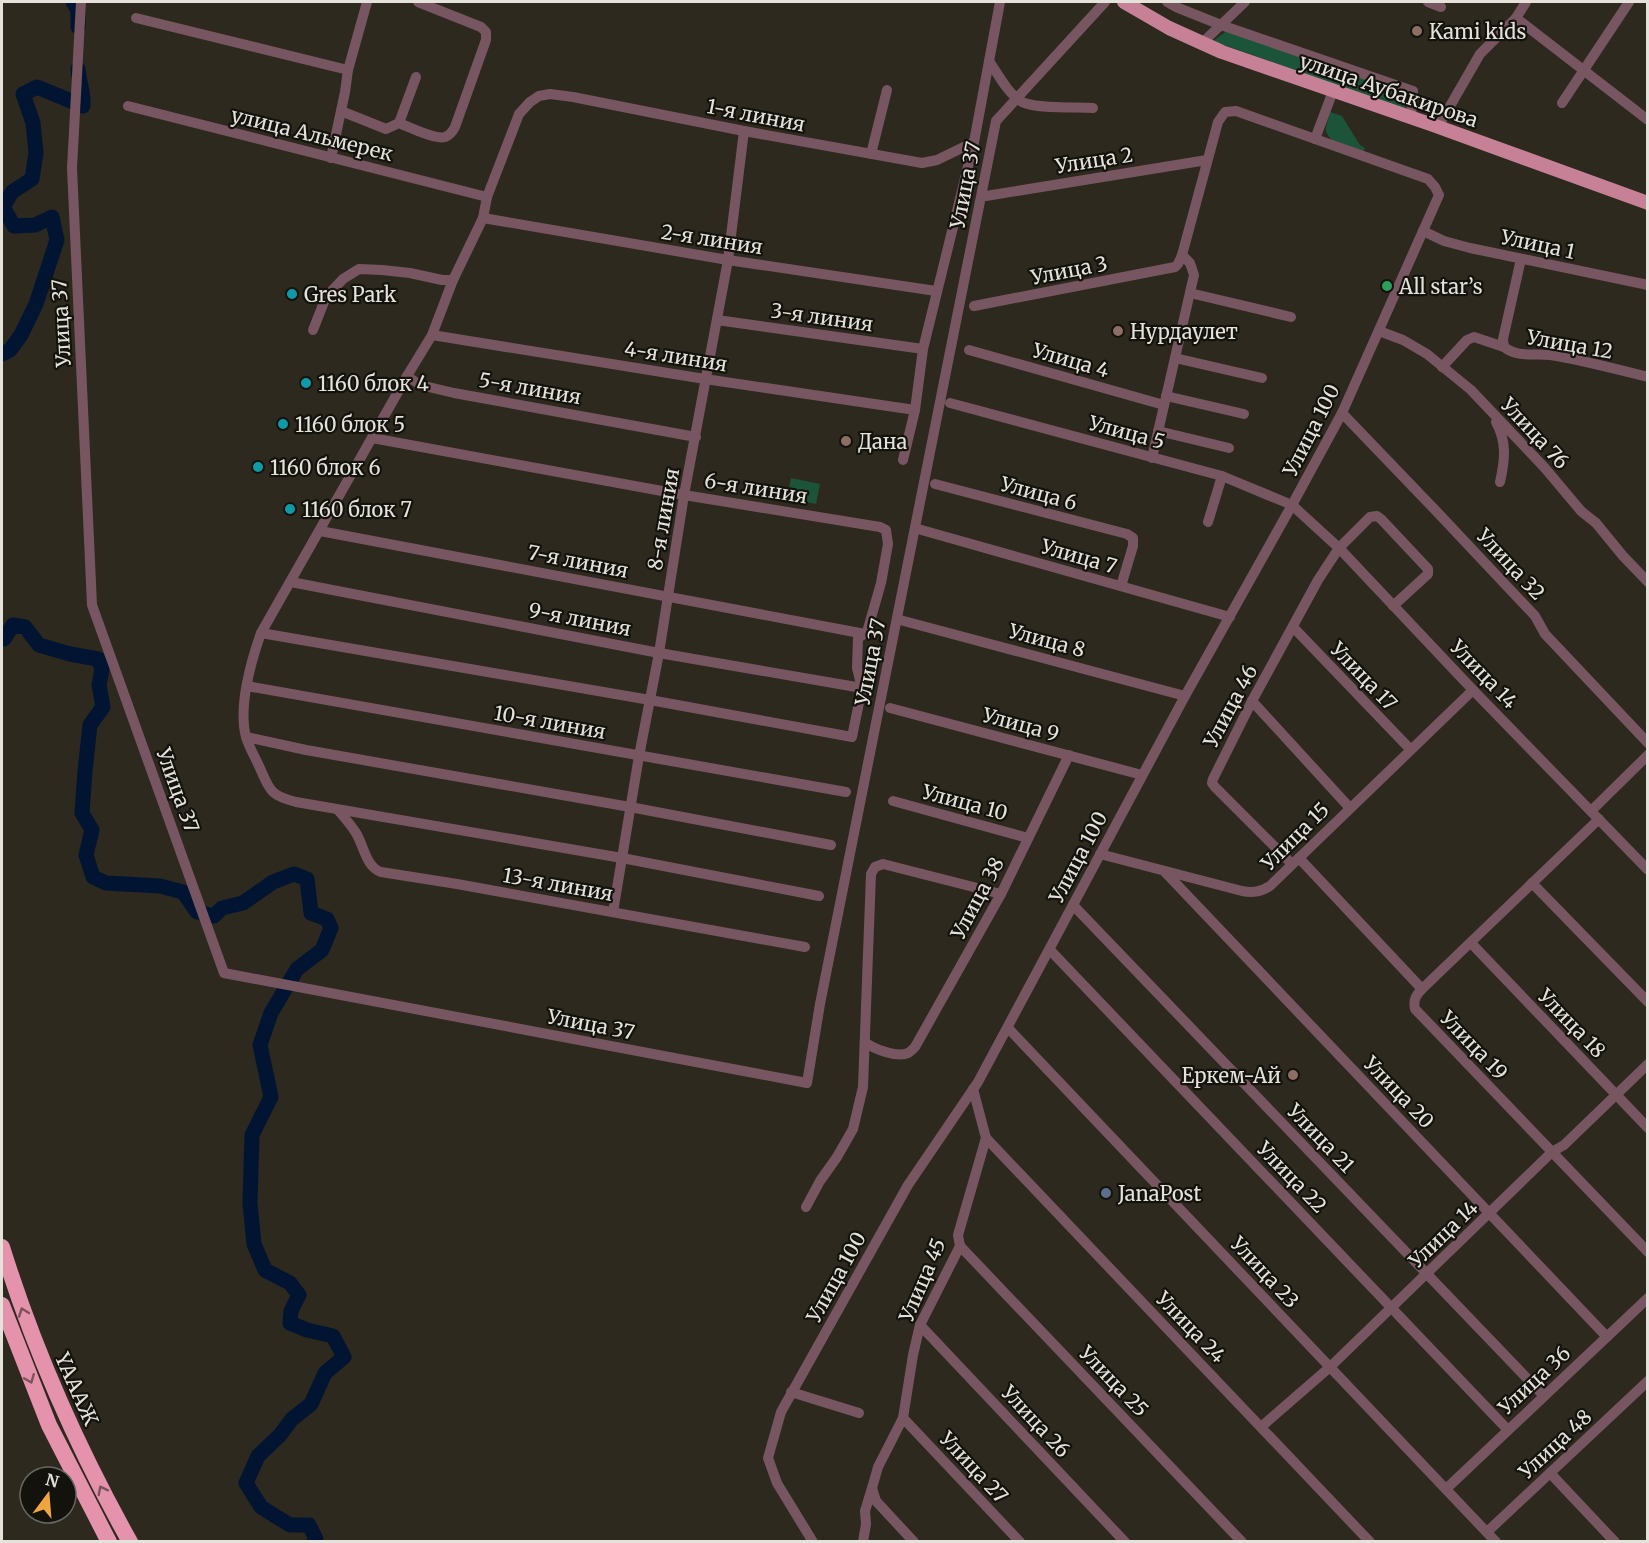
<svg xmlns="http://www.w3.org/2000/svg" width="1649" height="1543" font-family="Merriweather,serif">
<style>
.green{fill:#1b5439}
.lines{fill:none;stroke-linecap:round;stroke-linejoin:round}
.river{stroke:#011532;stroke-width:15}
.minor{stroke:#785661;stroke-width:10}
.major{stroke:#c68197;stroke-width:14}
.highway{stroke:#e592ac;stroke-width:16}
.oneway{stroke:#7c525c}
.education-dot{fill:#8d6e63;stroke:#13120d;stroke-width:2}
.leisure-dot{fill:#2e9e5b;stroke:#13120d;stroke-width:2}
.culture-dot{fill:#0f9aa8;stroke:#13120d;stroke-width:2}
.service-dot{fill:#5c6f8a;stroke:#13120d;stroke-width:2}
.labels{text-anchor:middle;dominant-baseline:central;stroke-width:4.5;stroke-linejoin:round;paint-order:stroke}
.poi-label{font-size:20px;fill:#e4e2da;stroke:#13120d;text-anchor:start}
.street-label{font-size:20px;fill:#e4e2da;stroke:#13120d}
</style>
<rect width="100%" height="100%" fill="#2d291e"/>
<g class="green">
<polygon points="1228,30 1410,94 1406,110 1213,41"/>
<path d="M 1330,112 L 1342,116 L 1360,145 L 1365,148 L 1363,152 C 1352,148 1330,145 1326,131 C 1325,126 1329,118 1330,112 Z"/>
<polygon points="791,478 820,484 816,504 787,498"/>
</g>
<g class="lines">
<g class="river">
<polyline points="73,2 78,10 78,27"/>
<path d="M 2,354 L 10,350 L 21,335 L 36,304 L 57,240 L 52,217 L 35,225 L 14,226 L 3,207 L 12,192 L 32,179 L 36,153 L 33,123 L 23,94 L 37,87 L 83,106 C 84,91 79,82 78,69"/>
<polyline points="2,638 4,639 13,625 25,627 39,645 70,654 98,659 102,669 99,685 103,707 90,725 85,771 82,813 92,830 86,855 93,877 106,883 160,886 183,892 197,912 214,916 222,908 243,903 273,882 294,874 307,879 311,913 327,919 331,928 322,950 297,969 271,1013 260,1045 271,1097 252,1135 250,1203 254,1244 265,1270 290,1283 299,1295 291,1311 290,1323 307,1330 333,1336 344,1357 325,1373 311,1404 292,1419 280,1435 258,1456 246,1483 261,1507 290,1525 309,1525 316,1539 314,1542"/>
</g>
<g class="minor">
<polyline points="81,2 72,168 92,605 224,973 807,1083 820,1004 996,121 1105,2"/>
<polyline points="1167,2 1176,7 1221,25 1413,91 1411,118"/>
<polyline points="1428,2 1441,7"/>
<polyline points="1526,2 1516,18 1648,120"/>
<polyline points="136,18 348,70"/>
<polyline points="1202,43 1245,2"/>
<path d="M 989,61 C 998,74 1008,94 1022,102 C 1036,109 1076,107 1093,108"/>
<polyline points="1562,103 1629,2"/>
<polyline points="128,106 487,197"/>
<path d="M 341,111 L 386,129 L 399,123 C 409,127 435,140 445,137 C 450,135 453,131 455,127 L 486,40 L 486,32 L 481,27 L 418,2"/>
<polyline points="399,123 416,77"/>
<polyline points="1438,127 1480,54 1516,18"/>
<polyline points="1315,139 1333,91"/>
<polyline points="871,154 887,90"/>
<polyline points="331,158 345,92 348,70 367,2"/>
<polyline points="986,196 1207,160"/>
<polyline points="483,218 728,260 936,291"/>
<polyline points="1423,231 1444,241 1470,248 1648,285"/>
<path d="M 1521,259 L 1503,339 L 1504,347 C 1518,358 1534,353 1550,355 C 1583,360 1615,369 1648,377"/>
<polyline points="1190,293 1291,317"/>
<polyline points="717,320 923,349"/>
<polyline points="313,330 326,297 343,279 359,269 382,270 410,273 442,280 453,280"/>
<polyline points="1379,331 1403,340 1427,354 1471,390 1544,467 1581,511 1596,523 1623,556 1648,582"/>
<polyline points="432,335 705,379 915,410"/>
<polyline points="969,350 1164,405"/>
<polyline points="1175,358 1262,378"/>
<polyline points="1442,367 1467,340 1474,337 1504,347"/>
<path d="M 407,376 L 261,633 C 251,661 238,707 246,737 C 249,747 255,757 259,766 C 270,790 269,795 296,802 L 622,858 L 819,896"/>
<polyline points="1166,396 1244,414"/>
<polyline points="950,403 1222,476 1292,505 1339,548 1473,690 1648,870"/>
<polyline points="1342,413 1438,513 1535,616 1545,634 1648,743"/>
<path d="M 1496,422 C 1507,442 1505,460 1500,482"/>
<polyline points="1158,431 1229,448"/>
<polyline points="696,437 454,393 420,385 407,376 432,335 453,280 483,218 487,197 519,114 530,102 539,96 550,94 573,97 744,131 922,163 937,160 974,142"/>
<polyline points="1152,458 1194,275 1190,263 1182,255"/>
<polyline points="903,460 915,410 923,349 974,142 1000,2"/>
<polyline points="935,484 1127,534 1133,538 1133,546 1121,586"/>
<polyline points="1208,522 1222,476"/>
<polyline points="918,529 1230,617"/>
<polyline points="320,531 865,634"/>
<polyline points="291,582 659,653 862,688"/>
<polyline points="900,620 1185,696"/>
<polyline points="1293,627 1410,749"/>
<polyline points="261,633 650,700 852,737 862,688 857,668 858,638 867,632 881,583 888,544 886,530 880,527 684,495 372,438"/>
<polyline points="247,686 846,792"/>
<polyline points="1252,701 1349,807"/>
<polyline points="890,708 1142,775"/>
<polyline points="246,737 306,750 630,807 831,845"/>
<polyline points="893,801 1028,838"/>
<path d="M 338,810 C 345,818 351,825 356,833 C 364,846 366,867 381,872 L 457,884 L 805,947"/>
<polyline points="1591,811 1648,755"/>
<path d="M 1100,854 L 1242,891 C 1253,893 1260,892 1270,886 L 1473,690"/>
<path d="M 1299,858 L 1422,989 C 1416,995 1413,1000 1415,1009 L 1648,1252"/>
<polyline points="1292,864 1215,787 1212,783 1213,779 1252,701 1318,580 1339,548 1370,517 1377,516 1381,519 1428,569 1428,574 1393,606"/>
<polyline points="1164,871 1607,1337"/>
<polyline points="1532,883 1648,1002"/>
<polyline points="1073,905 1544,1396"/>
<polyline points="613,912 639,756 659,653 684,495 728,260 744,131"/>
<polyline points="1471,943 1648,1128"/>
<polyline points="1050,950 1507,1429"/>
<polyline points="1422,989 1599,819"/>
<polyline points="1008,1028 1496,1542"/>
<path d="M 866,1043 C 874,1049 898,1058 908,1053 C 910,1052 914,1048 915,1047 L 1001,894 L 1069,755"/>
<polyline points="986,1138 1370,1542"/>
<polyline points="806,1207 820,1181 837,1157 853,1129 863,1087 871,874 875,867 883,864 1001,894"/>
<polyline points="960,1246 1242,1542"/>
<polyline points="920,1325 1125,1542"/>
<polyline points="791,1392 859,1413"/>
<polyline points="903,1418 1020,1542"/>
<polyline points="1261,1427 1330,1367 1552,1152 1564,1145 1648,1064"/>
<polyline points="1550,1473 1615,1542"/>
<polyline points="1446,1489 1648,1298"/>
<polyline points="1487,1532 1648,1381"/>
<polyline points="813,1542 777,1483 768,1458 781,1412 908,1185 978,1082 1185,696 1292,505 1342,413 1439,195 1435,187 1428,179 1236,111 1225,112 1218,122 1182,255 1178,264 1175,267 974,306"/>
<polyline points="863,1542 866,1524 865,1511 872,1488"/>
<polyline points="914,1542 876,1501 872,1488 878,1467 903,1418 913,1355 920,1325 960,1246 958,1235 986,1138 973,1089"/>
</g>
<polyline class="major" points="1124,2 1169,28 1222,52 1433,125 1648,203"/>
<g class="highway">
<path d="M 2,1247 C 34,1350 77,1447 130,1542"/>
<polyline points="2,1305 49,1425 109,1542"/>
</g>
</g>
<defs><path id="oneway-chevron" d="M-2-3.5L2.5 0L-2 3.5" fill="none" stroke-width="1.6" stroke-linecap="round" stroke-linejoin="round" transform="scale(1.5)"/></defs>
<g class="oneway">
<use href="#oneway-chevron" transform="translate(23 1312) rotate(-110)"/>
<use href="#oneway-chevron" transform="translate(30 1379) rotate(68)"/>
<use href="#oneway-chevron" transform="translate(102 1490) rotate(-117)"/>
</g>
<g class="education-dot">
<circle cx="1417" cy="31" r="6"/>
<circle cx="1118" cy="331" r="6"/>
<circle cx="846" cy="441" r="6"/>
<circle cx="1293" cy="1075" r="6"/>
</g>
<circle class="leisure-dot" cx="1387" cy="286" r="6"/>
<g class="culture-dot">
<circle cx="292" cy="294" r="6"/>
<circle cx="306" cy="383" r="6"/>
<circle cx="283" cy="424" r="6"/>
<circle cx="258" cy="467" r="6"/>
<circle cx="290" cy="509" r="6"/>
</g>
<circle class="service-dot" cx="1106" cy="1193" r="6"/>
<g class="labels">
<g class="poi-label">
<text x="1429" y="31">Kami kids</text>
<text x="1399" y="286">All star’s</text>
<text x="304" y="294">Gres Park</text>
<text x="1130" y="331">Нурдаулет</text>
<text x="318" y="383">1160 блок 4</text>
<text x="295" y="424">1160 блок 5</text>
<text x="858" y="441">Дана</text>
<text x="270" y="467">1160 блок 6</text>
<text x="302" y="509">1160 блок 7</text>
<text x="1281" y="1075" text-anchor="end">Еркем-Ай</text>
<text x="1118" y="1193">JanaPost</text>
</g>
<g class="street-label">
<text transform="translate(1389 90) rotate(19)">улица Аубакирова</text>
<text transform="translate(756 115) rotate(11)">1-я линия</text>
<text transform="translate(312 134) rotate(14)">улица Альмерек</text>
<text transform="translate(1094 160) rotate(-9)">Улица 2</text>
<text transform="translate(965 185) rotate(-79)">Улица 37</text>
<text transform="translate(712 239) rotate(9)">2-я линия</text>
<text transform="translate(1538 244) rotate(12)">Улица 1</text>
<text transform="translate(1069 270) rotate(-11)">Улица 3</text>
<text transform="translate(822 317) rotate(8)">3-я линия</text>
<text transform="translate(61 323) rotate(-93)">Улица 37</text>
<text transform="translate(1570 344) rotate(10)">Улица 12</text>
<text transform="translate(676 356) rotate(9)">4-я линия</text>
<text transform="translate(1071 360) rotate(16)">Улица 4</text>
<text transform="translate(530 388) rotate(10)">5-я линия</text>
<text transform="translate(1311 430) rotate(-63)">Улица 100</text>
<text transform="translate(1127 432) rotate(15)">Улица 5</text>
<text transform="translate(1535 433) rotate(47)">Улица 76</text>
<text transform="translate(756 488) rotate(9)">6-я линия</text>
<text transform="translate(1039 493) rotate(15)">Улица 6</text>
<text transform="translate(663 519) rotate(-80)">8-я линия</text>
<text transform="translate(1079 556) rotate(16)">Улица 7</text>
<text transform="translate(578 561) rotate(11)">7-я линия</text>
<text transform="translate(1511 564) rotate(47)">Улица 32</text>
<text transform="translate(580 619) rotate(11)">9-я линия</text>
<text transform="translate(1047 640) rotate(15)">Улица 8</text>
<text transform="translate(870 662) rotate(-79)">Улица 37</text>
<text transform="translate(1484 674) rotate(46)">Улица 14</text>
<text transform="translate(1364 676) rotate(46)">Улица 17</text>
<text transform="translate(1230 706) rotate(-62)">Улица 46</text>
<text transform="translate(550 722) rotate(10)">10-я линия</text>
<text transform="translate(1021 724) rotate(15)">Улица 9</text>
<text transform="translate(178 790) rotate(70)">Улица 37</text>
<text transform="translate(965 802) rotate(15)">Улица 10</text>
<text transform="translate(1295 836) rotate(-45)">Улица 15</text>
<text transform="translate(1078 857) rotate(-62)">Улица 100</text>
<text transform="translate(558 884) rotate(10)">13-я линия</text>
<text transform="translate(977 898) rotate(-62)">Улица 38</text>
<text transform="translate(1572 1023) rotate(46)">Улица 18</text>
<text transform="translate(591 1024) rotate(11)">Улица 37</text>
<text transform="translate(1474 1045) rotate(46)">Улица 19</text>
<text transform="translate(1399 1092) rotate(46)">Улица 20</text>
<text transform="translate(1321 1138) rotate(46)">Улица 21</text>
<text transform="translate(1292 1177) rotate(46)">Улица 22</text>
<text transform="translate(1443 1234) rotate(-44)">Улица 14</text>
<text transform="translate(1265 1272) rotate(47)">Улица 23</text>
<text transform="translate(836 1277) rotate(-61)">Улица 100</text>
<text transform="translate(922 1280) rotate(-67)">Улица 45</text>
<text transform="translate(1191 1327) rotate(46)">Улица 24</text>
<text transform="translate(1534 1380) rotate(-43)">Улица 36</text>
<text transform="translate(1114 1381) rotate(46)">Улица 25</text>
<text transform="translate(77 1389) rotate(66)">ҮАААЖ</text>
<text transform="translate(1036 1421) rotate(47)">Улица 26</text>
<text transform="translate(1555 1444) rotate(-43)">Улица 48</text>
<text transform="translate(974 1467) rotate(47)">Улица 27</text>
</g>
</g>
<rect width="1649" height="1543" fill="none" stroke="#e4e2da" stroke-width="6"/>
<g transform="translate(48 1495) rotate(16)"><circle r="28" fill="#13120d" stroke="#67655f" stroke-width="1.5"/>
<path d="M0-4.5L10 22L0 15L-10 22Z" fill="#f0a63f"/>
<text y="-9" font-size="16" font-weight="bold" text-anchor="middle" fill="#e4e2da">N</text>
</g>
</svg>
